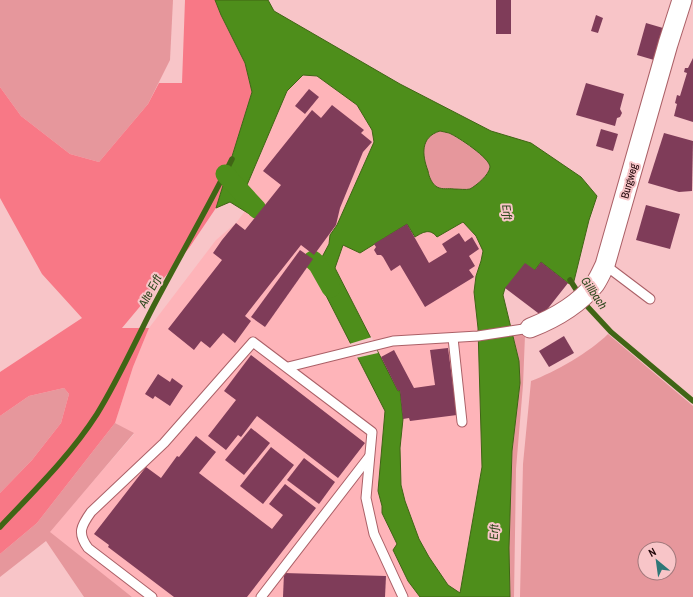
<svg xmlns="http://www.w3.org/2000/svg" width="693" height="597" font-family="'Archivo Narrow',sans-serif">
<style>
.built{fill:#feb4b9}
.green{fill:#e6979c;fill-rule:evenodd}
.forest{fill:#f87886}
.water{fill:#4e8e1b;stroke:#406515;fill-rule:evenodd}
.pier{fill:#f8c5c8}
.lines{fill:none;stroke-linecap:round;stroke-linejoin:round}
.stream{stroke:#406515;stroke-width:5.5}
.canal{stroke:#4e8e1b;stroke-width:19}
.building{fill:#7f3c59}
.service-casing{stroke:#ab6067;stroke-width:11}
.minor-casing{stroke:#ab6067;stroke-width:21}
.service{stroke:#fff;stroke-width:9}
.minor{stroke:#fff;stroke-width:19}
.labels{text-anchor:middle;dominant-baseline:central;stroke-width:4;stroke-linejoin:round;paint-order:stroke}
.street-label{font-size:11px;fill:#1f0407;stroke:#f8c5c8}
.water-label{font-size:12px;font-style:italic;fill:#2f491e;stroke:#f8c5c8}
</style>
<rect width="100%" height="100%" fill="#f8c5c8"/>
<polygon class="built" points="303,75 317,76 357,105 372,130 374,142 337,225 330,235 360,253 407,224 423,232 429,231 434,233 437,237 463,222 476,236 483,251 481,261 476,276 474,292 478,328 482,467 459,597 132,597 49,532 134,434 115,423 133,367 149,328 216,240 236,223 245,211 252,215 261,203 247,186 287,91"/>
<g class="green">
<polygon points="0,0 173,0 170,60 148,104 99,162 70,154 21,116 0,87"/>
<path d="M 440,131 C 443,132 446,132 449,133 C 456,137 485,155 488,162 C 494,172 478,185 470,189 C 466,190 459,189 455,189 C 448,188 443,190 437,187 C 432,184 429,177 428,171 C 422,155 420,137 440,131 Z"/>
<path d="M 608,334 L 693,406 L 693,597 L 520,597 L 523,464 L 531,381 C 555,372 590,352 608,334 ZM 645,549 L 669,549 L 669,573 L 645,573 Z"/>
<polygon points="513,335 525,335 523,385 516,469 514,597 510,597 509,548 512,451 520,383 519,361"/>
<polygon points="64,388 69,394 61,423 32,460 0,493 0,416 29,396"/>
<polygon points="115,423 134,433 50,532 132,597 84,597 46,541 0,577 0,554 37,523"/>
</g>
<polygon class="forest" points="185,0 215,0 221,15 245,63 252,92 216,208 189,248 122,328 149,328 133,367 115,423 37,523 0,554 0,493 32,460 61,423 69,394 64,388 29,396 0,416 0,372 82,318 42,274 0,198 0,87 21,116 70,154 99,162 148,104 159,83 182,83"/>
<path class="water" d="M 215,0 L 268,0 L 274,11 L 400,84 L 491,131 L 531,143 L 581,177 L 597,196 L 589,220 L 573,285 L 568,283 L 541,262 L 535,270 L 505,288 L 503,295 L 519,361 L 520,383 L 512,451 L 509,548 L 510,597 L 420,597 L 408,581 L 393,550 L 397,544 L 382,513 L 382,506 L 378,491 L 385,411 L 314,272 L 329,244 L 330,235 L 337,225 L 374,142 L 372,130 L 357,105 L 317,76 L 303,75 L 287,91 L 247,185 L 261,203 L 251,215 L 230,202 L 216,208 L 252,92 L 245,63 L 221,15 ZM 440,131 C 443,132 446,132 449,133 C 458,137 490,158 490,167 C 489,175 477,185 470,189 C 466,190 459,189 454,189 C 448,188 443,190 437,187 C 432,184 429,177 428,171 C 422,155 420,137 440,131 ZM 463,222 L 476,236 L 483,251 L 481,261 L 476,276 L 474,292 L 478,328 L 482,467 L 460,593 L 448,585 L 429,557 L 419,539 L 405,501 L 401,485 L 400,448 L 403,419 L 400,390 L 398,391 L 335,268 L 343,245 L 360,253 L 407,224 L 415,237 C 423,232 430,228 437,237 Z"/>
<polygon class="pier" points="372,337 378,353 356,358 349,344"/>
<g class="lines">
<g class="stream">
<polyline points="570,280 586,305 611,332 693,401"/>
<path d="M 0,527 C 34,491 70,456 97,414 C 118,380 134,344 152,309 C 178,259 207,210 232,159"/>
</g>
<g class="canal">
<polyline points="225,174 257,209"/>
<polyline points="313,260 318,265 331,288"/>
</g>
</g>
<g class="building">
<rect x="496" y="0" width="15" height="34"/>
<polygon points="596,15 603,18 598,33 591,31"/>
<polygon points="646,23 663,28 654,60 637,55"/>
<polygon points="693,58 693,122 674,116 677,104 675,103 677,95 680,96 687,73 684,72 685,68 688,68"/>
<polygon points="586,83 624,94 620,109 622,113 620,117 617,118 615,126 576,115"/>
<polygon points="309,89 319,97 305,114 295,106"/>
<polygon points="332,105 364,130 361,133 372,142 363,152 340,208 336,225 314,255 301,245 245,316 251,321 235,343 223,333 210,348 201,341 194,350 168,329 222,260 213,253 222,240 236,223 245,230 281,185 263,171 312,110 321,118"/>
<polygon points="601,129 618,134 613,151 596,146"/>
<polygon points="664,133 693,141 692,191 679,192 648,183"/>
<polygon points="646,205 680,214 670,249 636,240"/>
<polygon points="407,224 429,263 447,252 442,244 459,233 465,242 472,237 479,249 469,256 475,266 469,270 474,277 425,307 400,265 391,271 383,257 381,255 377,255 374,250 376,247 374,244"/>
<polygon points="300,250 313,259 265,327 251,317"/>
<polygon points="541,262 568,283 542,316 505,288 525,263 535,270"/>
<polygon points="564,336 574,353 549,367 539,351"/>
<polygon points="448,348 457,415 410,421 409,418 403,419 400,390 398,391 381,357 394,350 414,388 435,385 430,350"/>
<polygon points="251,355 365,443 338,478 257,416 241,437 238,435 226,450 208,436 236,400 224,391"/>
<polygon points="158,374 170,382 172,378 183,386 170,406 155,396 153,399 145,394"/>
<polygon points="251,428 270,443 244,475 225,460"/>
<polygon points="196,436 216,452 199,473 272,529 283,515 269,504 285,484 316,508 247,597 174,597 108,547 109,545 94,534 146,467 161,478 177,456 179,457"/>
<polygon points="271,447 294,465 263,504 240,486"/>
<polygon points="304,458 335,482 319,504 287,480"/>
<polygon points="284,573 386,576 385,597 283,597"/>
</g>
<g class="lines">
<g class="service-casing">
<g id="service">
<polyline points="605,265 650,299"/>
<polyline points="453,338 462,422"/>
<polyline points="288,367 393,341 478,336 530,328"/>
<path d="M 152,597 L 88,548 C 77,533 81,526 91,512 L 164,443 L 253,342 L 372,432 L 366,498 L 374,534 L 403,597"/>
<polyline points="261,597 369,457"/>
</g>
</g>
<g class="minor-casing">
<path id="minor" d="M 530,328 C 553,319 579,304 595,284 C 599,278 602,271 605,265 L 668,44 L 682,0"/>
</g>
<use href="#service" class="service"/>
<use href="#minor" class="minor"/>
</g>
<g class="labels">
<g class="street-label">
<text transform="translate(629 181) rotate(-74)">Burgweg</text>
</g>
<g class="water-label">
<text transform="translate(507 212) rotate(82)">Erft</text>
<text transform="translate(150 291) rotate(-62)">Alte Erft</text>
<text transform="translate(594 293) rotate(56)">Gillbach</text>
<text transform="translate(494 532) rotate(-88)">Erft</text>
</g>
</g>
<g transform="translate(657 561) rotate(331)"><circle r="19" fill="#f8c5c8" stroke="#a1787b"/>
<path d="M0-3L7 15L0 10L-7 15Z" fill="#2e7777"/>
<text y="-6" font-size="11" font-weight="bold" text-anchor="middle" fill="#1f0407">N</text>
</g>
</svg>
